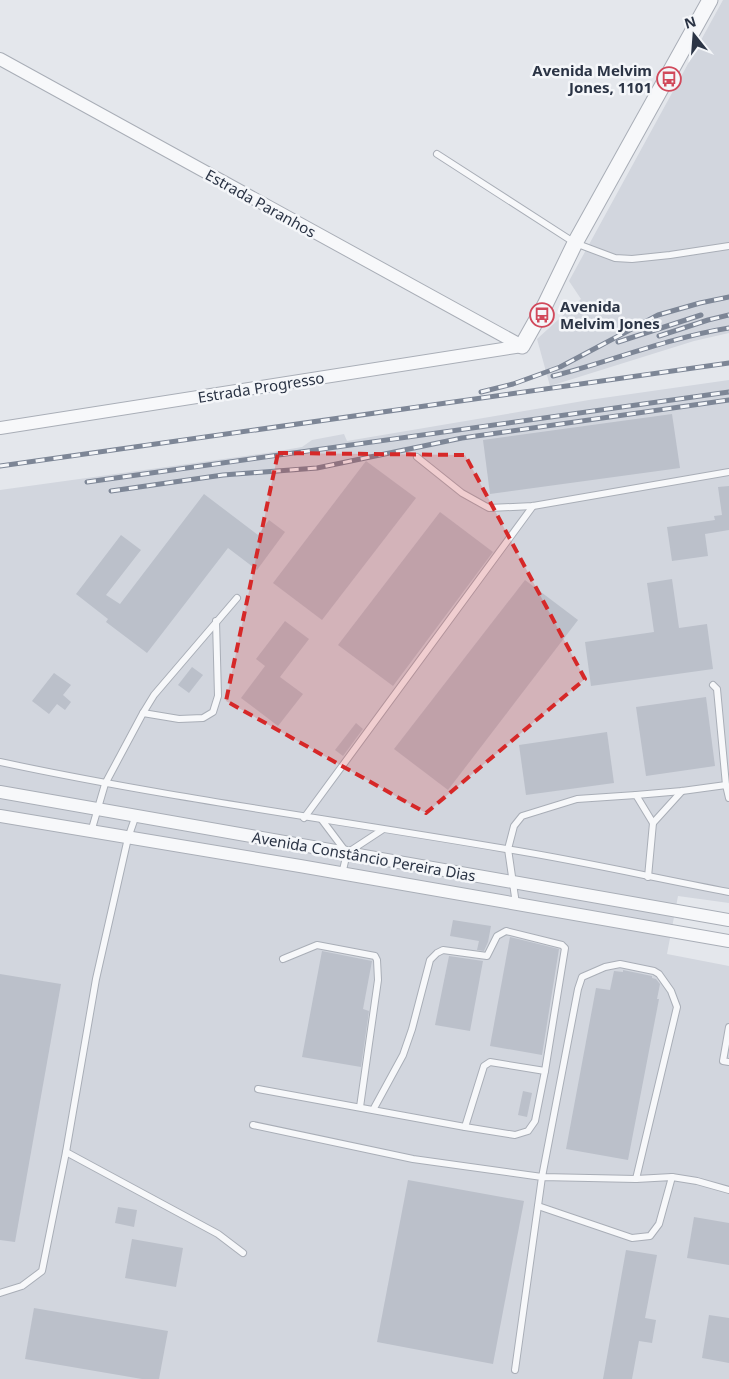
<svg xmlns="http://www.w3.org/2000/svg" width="729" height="1379" font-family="'Noto Sans',sans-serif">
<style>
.built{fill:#d2d6de}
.building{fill:#bbc0ca}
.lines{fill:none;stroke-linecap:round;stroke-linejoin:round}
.service-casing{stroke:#a9aeb7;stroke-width:8}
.minor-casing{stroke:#a9aeb7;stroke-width:14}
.tertiary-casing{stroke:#a9aeb7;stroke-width:17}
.service{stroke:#f7f8fa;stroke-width:6}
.minor{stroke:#f7f8fa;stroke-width:12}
.tertiary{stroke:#f7f8fa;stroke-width:15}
.rail-casing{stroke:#7d8696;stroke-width:5}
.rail{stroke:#f4f6f9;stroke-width:3;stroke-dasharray:9;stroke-linecap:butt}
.marked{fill:#d62828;fill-opacity:0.2;stroke:#d62828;stroke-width:4;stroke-dasharray:10 6;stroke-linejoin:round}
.labels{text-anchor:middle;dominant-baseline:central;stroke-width:5;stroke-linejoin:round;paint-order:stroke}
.poi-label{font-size:15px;font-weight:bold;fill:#2b3445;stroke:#f4f6f9;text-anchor:end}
.street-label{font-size:15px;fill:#2b3445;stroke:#f4f6f9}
</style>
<rect width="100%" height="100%" fill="#e4e7ec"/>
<g class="built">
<polygon points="723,0 729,0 729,333 694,341 550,386 537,339 581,299 569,281"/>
<polygon points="729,380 729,903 678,896 667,954 729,966 729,1379 0,1379 0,490 267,453 302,447 312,440 344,434 347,441 589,400"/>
</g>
<g class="building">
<polygon points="672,414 680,468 490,494 483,440"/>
<polygon points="366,461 416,498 322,620 273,583"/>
<polygon points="729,486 729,530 705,534 708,556 672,561 667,527 715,520 714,516 722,515 718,487"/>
<polygon points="204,494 258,535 269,520 285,532 257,570 228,548 147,653 106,622 108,619 76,594 121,535 141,550 106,595 120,604"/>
<polygon points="440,512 493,552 393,686 338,645"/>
<polygon points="672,579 679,628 707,624 713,669 591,686 585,642 654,632 647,583"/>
<polygon points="525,580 578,620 448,790 394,749"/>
<polygon points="285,621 309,639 280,677 303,694 278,726 241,698 265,666 256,659"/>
<polygon points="192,667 203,675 189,693 178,685"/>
<polygon points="54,673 71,685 63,695 71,702 65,710 57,704 49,714 32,701"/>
<polygon points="706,697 715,766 646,776 636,707"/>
<polygon points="356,723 363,729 343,756 335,750"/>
<polygon points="607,732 614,783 526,795 519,745"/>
<polygon points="453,920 491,926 488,942 484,951 477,950 479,941 450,936"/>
<polygon points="510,937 559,949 542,1055 490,1046"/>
<polygon points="322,951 372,961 363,1009 369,1011 361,1067 302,1057"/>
<polygon points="449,956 483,961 470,1031 435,1025"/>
<polygon points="623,970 652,976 652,978 656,979 660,984 657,999 659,999 628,1160 566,1149 596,988 610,990 614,971 623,972"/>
<polygon points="0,974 61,984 15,1242 0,1240"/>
<polygon points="523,1091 532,1093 527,1117 518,1115"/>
<polygon points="408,1180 524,1201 493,1364 377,1342"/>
<polygon points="118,1207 137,1210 134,1227 115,1223"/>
<polygon points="694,1217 729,1223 729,1265 687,1258"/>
<polygon points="132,1239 183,1248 176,1287 125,1278"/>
<polygon points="626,1250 657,1255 645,1318 656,1320 652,1343 639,1341 632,1379 603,1379"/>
<polygon points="34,1308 168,1331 159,1379 142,1379 25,1359"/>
<polygon points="709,1315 729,1318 729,1363 702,1358"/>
</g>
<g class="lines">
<g class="service-casing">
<g id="service">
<polyline points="437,154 575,243 615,258 632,259 670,255 729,246"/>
<polyline points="417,457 462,493 489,508 533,506 729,472"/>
<polyline points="713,685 717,689 726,785"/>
<polyline points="143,713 179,719 203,718 213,712 218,696 216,621"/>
<path d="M 0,762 C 168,798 338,820 506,849 C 581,861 655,878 729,892"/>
<polyline points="636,795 682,791 726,785 729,798"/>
<polyline points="304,818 533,506"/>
<polyline points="322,820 346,852"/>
<polyline points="653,823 682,791"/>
<polyline points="91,832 105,784 143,713 154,695 237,598"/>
<polyline points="342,874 347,853 382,830"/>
<polyline points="516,904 508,849 514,826 522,816 577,799 636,795 653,823 648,877"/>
<polyline points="283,959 317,945 375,956 377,960 378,980 360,1107"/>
<polyline points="729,1027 723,1061 729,1062"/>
<polyline points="258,1089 465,1127 515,1135 528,1131 535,1121 545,1071 565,948 562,945 506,931 497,936 487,956 443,950 437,953 430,960 412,1029 403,1055 373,1110"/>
<polyline points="253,1125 413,1159 542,1177 636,1179 677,1007 671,991 659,974 654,971 620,964 605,967 582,977 578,989 542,1177 515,1370"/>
<polyline points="465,1127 484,1066 490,1062 545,1071"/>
<polyline points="66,1152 218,1234 243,1253"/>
<polyline points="672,1177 697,1181 729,1190"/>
<polyline points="538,1206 632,1238 650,1236 659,1224 672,1177 636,1179"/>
<polyline points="0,1293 22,1286 42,1271 66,1152 96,979 128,838 136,815"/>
</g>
</g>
<g class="minor-casing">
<g id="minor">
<polyline points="0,59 522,346"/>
<polyline points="0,428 522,346"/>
<polyline points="0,792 729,920"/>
<polyline points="0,816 300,866 729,941"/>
</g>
</g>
<g class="tertiary-casing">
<polyline id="tertiary" points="522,346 545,305 575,243 710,0"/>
</g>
<use href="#service" class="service"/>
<use href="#minor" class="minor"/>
<use href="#tertiary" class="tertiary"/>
<g class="rail-casing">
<g id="rail">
<polyline points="659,336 708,320 729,315"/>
<polyline points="618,342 701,315"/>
<path d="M 553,376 C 612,361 668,338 729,328"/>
<polyline points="481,392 513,384 560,367 658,315 700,303 729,297"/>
<polyline points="0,466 729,363"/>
<polyline points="87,482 729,392"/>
<polyline points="111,491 223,475 317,468 462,438 729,400"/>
</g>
</g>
<use href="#rail" class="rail"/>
</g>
<path class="marked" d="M 278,453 L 465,455 L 585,679 L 426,813 L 226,701 Z"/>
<defs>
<g id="bus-ring" transform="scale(1.25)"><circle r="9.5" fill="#f4f6f9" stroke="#d1495b" stroke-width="1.5"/><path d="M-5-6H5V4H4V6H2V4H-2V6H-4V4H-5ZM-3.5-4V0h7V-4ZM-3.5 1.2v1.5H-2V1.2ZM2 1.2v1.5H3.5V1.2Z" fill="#d1495b"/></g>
</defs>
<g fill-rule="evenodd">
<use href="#bus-ring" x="669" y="79"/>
<use href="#bus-ring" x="542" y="315"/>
</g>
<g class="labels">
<g class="poi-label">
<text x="652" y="70">Avenida Melvim<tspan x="652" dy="17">Jones, 1101</tspan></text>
<text x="560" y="306" text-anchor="start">Avenida<tspan x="560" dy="17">Melvim Jones</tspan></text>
</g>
<g class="street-label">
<text transform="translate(261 203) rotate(29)">Estrada Paranhos</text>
<text transform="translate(261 387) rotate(-9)">Estrada Progresso</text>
<text transform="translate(364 856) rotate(10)">Avenida Constâncio Pereira Dias</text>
</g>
</g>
<g transform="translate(694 35) rotate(343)" stroke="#f4f6f9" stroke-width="4" paint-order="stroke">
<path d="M0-4L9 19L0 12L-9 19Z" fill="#2b3445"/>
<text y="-8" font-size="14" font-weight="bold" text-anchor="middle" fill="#2b3445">N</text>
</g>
</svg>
